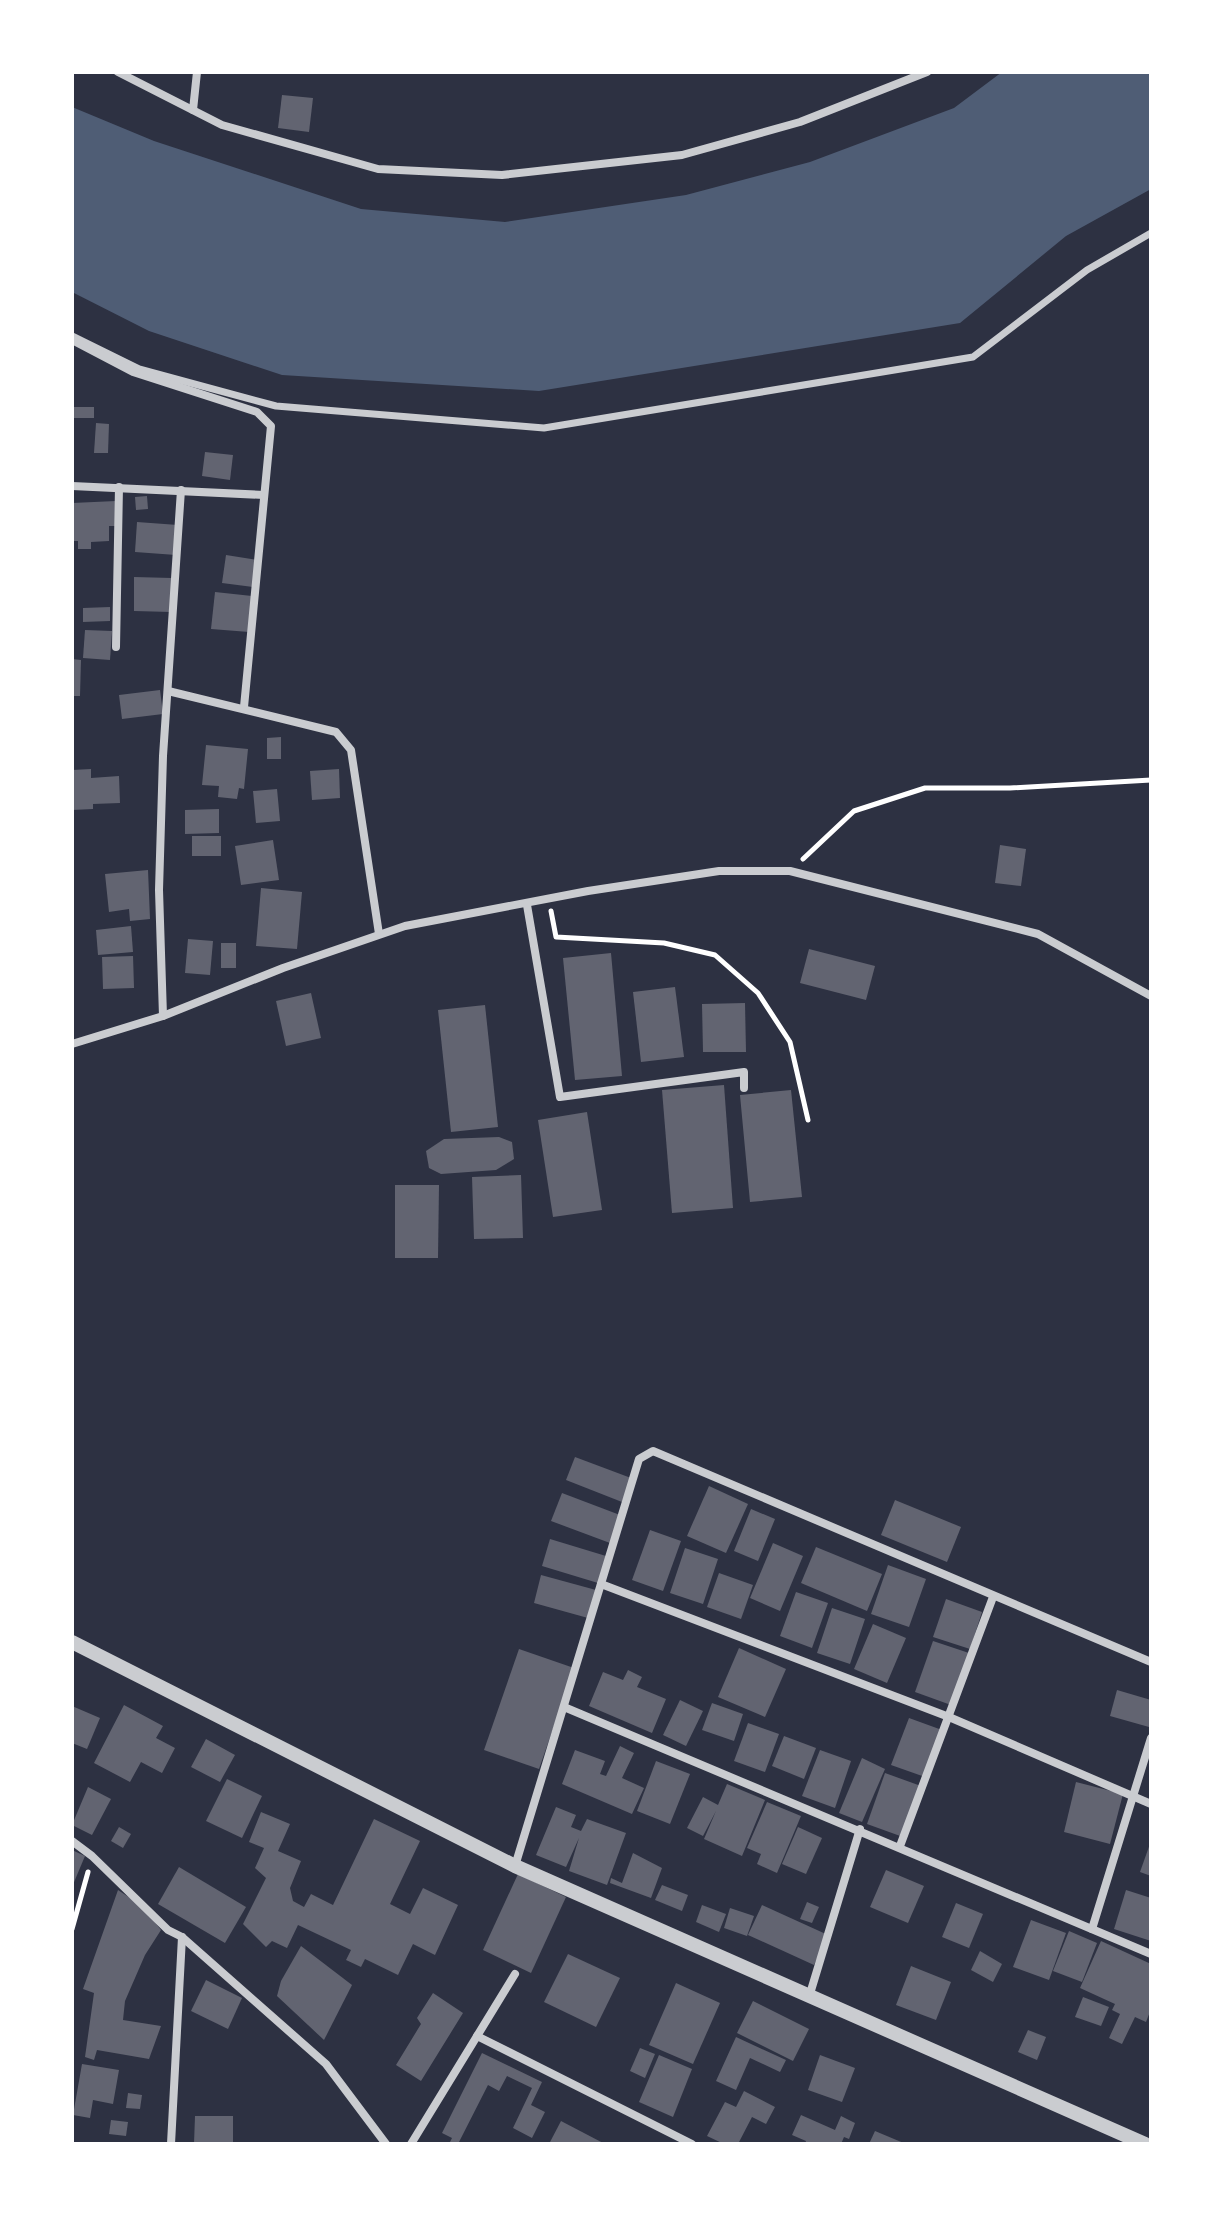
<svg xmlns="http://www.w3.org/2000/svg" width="1223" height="2216" font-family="'Fira Sans',sans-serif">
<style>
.water{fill:#4f5d75}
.building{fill:#626471}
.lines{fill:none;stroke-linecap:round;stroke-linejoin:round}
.path{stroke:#fff;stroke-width:5}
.pedestrian{stroke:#caccd0;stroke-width:7}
.minor{stroke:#caccd0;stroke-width:8}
.tertiary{stroke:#caccd0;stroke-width:14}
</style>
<rect width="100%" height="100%" fill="#2d3142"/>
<polygon class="water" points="1002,72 1151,72 1151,189 1066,236 960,323 539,391 282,375 149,331 72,292 72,107 154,141 361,209 505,222 686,195 810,162 954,108"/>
<g class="building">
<polygon points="282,95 313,98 309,132 278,128"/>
<rect x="72" y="407" width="22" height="11"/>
<polygon points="96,423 109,424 108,453 94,453"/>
<polygon points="205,452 233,455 230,480 202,476"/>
<polygon points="147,496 148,509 136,510 135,497"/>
<polygon points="116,501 118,526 109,526 109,541 91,542 91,549 78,549 78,541 73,541 72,503"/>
<polygon points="137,522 178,525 176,555 135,552"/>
<polygon points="226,555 257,560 253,587 222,583"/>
<polygon points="134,577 172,578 171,612 134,611"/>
<polygon points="215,592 252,596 249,632 211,629"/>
<polygon points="110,607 110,621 83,622 83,608"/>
<polygon points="85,630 112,631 110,660 83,658"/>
<polygon points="72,659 81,660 80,696 72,696"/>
<polygon points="160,690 163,714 122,719 119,695"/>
<polygon points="281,737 281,759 267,759 267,738"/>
<polygon points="206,745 248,749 244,789 239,788 237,799 218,797 219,786 202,785"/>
<polygon points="91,769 91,778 119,776 120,803 93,804 93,809 72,810 72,770"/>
<polygon points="339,769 340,798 312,800 310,771"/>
<polygon points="277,789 280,821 256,823 253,791"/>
<polygon points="219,809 219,833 185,834 185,810"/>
<rect x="192" y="836" width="29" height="20"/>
<polygon points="273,840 279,880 241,885 235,846"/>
<polygon points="1000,845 1026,849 1021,886 995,883"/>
<polygon points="148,870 150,919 130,921 129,909 109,912 105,874"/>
<polygon points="261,888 302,892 297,949 256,946"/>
<polygon points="131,926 133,952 98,955 96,930"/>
<polygon points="188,939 213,941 210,975 185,973"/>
<rect x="221" y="943" width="15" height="25"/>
<polygon points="809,949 875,966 866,1000 800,983"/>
<polygon points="611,953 622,1076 575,1080 563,958"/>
<polygon points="133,956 134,988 103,989 102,957"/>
<polygon points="675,987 684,1057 641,1062 633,992"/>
<polygon points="311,993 321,1038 286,1046 276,1001"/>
<polygon points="745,1003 746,1052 703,1052 702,1004"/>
<polygon points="485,1005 498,1127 451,1132 438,1010"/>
<polygon points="724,1085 733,1208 672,1213 662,1090"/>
<polygon points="791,1090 802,1197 750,1202 740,1095"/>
<polygon points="587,1112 602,1210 553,1217 538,1120"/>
<polygon points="499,1137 512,1142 514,1159 496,1170 441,1174 429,1168 426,1151 444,1139"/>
<polygon points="521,1175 523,1238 474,1239 472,1177"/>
<polygon points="395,1185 439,1185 438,1258 395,1258"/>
<polygon points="575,1457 631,1478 622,1502 566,1480"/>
<polygon points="709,1486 748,1504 726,1553 687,1536"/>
<polygon points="562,1493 620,1515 610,1543 551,1521"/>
<polygon points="895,1500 961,1527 947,1562 881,1535"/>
<polygon points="751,1509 775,1519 758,1561 734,1551"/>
<polygon points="650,1530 681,1541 663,1591 632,1580"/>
<polygon points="550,1539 606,1556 598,1583 542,1566"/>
<polygon points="773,1543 803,1556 780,1611 750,1598"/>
<polygon points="816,1547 882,1574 867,1611 801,1583"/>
<polygon points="685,1548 718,1559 703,1604 670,1593"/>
<polygon points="888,1565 926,1579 909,1627 871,1614"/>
<polygon points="719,1573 753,1585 741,1619 707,1607"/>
<polygon points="541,1575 596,1590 588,1618 534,1603"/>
<polygon points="796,1592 828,1603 812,1648 780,1636"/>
<polygon points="946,1599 982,1612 970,1649 933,1637"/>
<polygon points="832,1608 865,1619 850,1664 817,1653"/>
<polygon points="873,1624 906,1638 887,1683 854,1669"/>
<polygon points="933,1641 969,1653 951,1705 915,1692"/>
<polygon points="739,1648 786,1669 765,1717 718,1697"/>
<polygon points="519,1649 574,1668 539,1769 484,1750"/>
<polygon points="628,1670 642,1677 637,1687 666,1699 652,1733 589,1706 603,1672 623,1680"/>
<polygon points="1117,1690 1151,1700 1149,1727 1110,1716"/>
<polygon points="680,1700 703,1711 686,1746 663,1735"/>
<polygon points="712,1703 743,1714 734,1741 702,1730"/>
<polygon points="124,1705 163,1726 156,1738 175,1748 162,1773 141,1762 130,1782 94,1763"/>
<polygon points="72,1706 100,1718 87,1749 72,1743"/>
<polygon points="909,1718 942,1730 925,1777 891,1765"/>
<polygon points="748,1723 779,1734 765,1772 734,1761"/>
<polygon points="784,1736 816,1748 804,1779 772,1766"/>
<polygon points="206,1739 235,1755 220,1782 191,1767"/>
<polygon points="620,1746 634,1753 622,1778 644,1788 632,1814 562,1784 575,1750 605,1761 600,1774 606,1776"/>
<polygon points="820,1750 851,1761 835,1808 802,1796"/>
<polygon points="862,1758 885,1769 862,1822 839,1813"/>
<polygon points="656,1761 690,1774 670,1824 637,1811"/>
<polygon points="885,1773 921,1786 903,1837 867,1824"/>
<polygon points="227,1779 262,1796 242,1838 206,1821"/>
<polygon points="1076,1782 1123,1794 1110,1844 1064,1832"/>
<polygon points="727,1784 765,1800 742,1856 704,1839 716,1811 703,1836 687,1828 703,1797 718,1805"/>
<polygon points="88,1787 111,1799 92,1835 72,1825"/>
<polygon points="767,1802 801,1816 777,1873 757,1864 761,1854 747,1848"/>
<polygon points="556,1807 576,1815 571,1827 581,1831 587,1819 626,1833 607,1885 569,1871 579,1838 566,1867 536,1855"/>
<polygon points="261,1812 290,1824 278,1851 301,1861 290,1888 293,1901 304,1907 311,1894 333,1905 374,1819 420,1841 390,1904 410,1914 423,1888 458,1905 435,1955 413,1944 398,1975 365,1959 361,1967 346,1960 351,1950 298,1925 287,1948 272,1941 266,1947 243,1924 266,1878 255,1868 264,1848 249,1842"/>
<polygon points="119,1827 131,1834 123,1848 111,1841"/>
<polygon points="798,1827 822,1838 806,1874 782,1864"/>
<polygon points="1151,1841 1151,1876 1140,1872"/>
<polygon points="72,1850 85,1856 72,1887"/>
<polygon points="633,1853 662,1868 651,1898 610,1883 611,1878 622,1883"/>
<polygon points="179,1867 246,1907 225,1943 158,1904"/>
<polygon points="886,1870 924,1886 908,1923 870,1907"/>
<polygon points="518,1874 566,1897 531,1973 483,1950"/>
<polygon points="662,1885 688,1895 682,1911 655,1900"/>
<polygon points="118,1890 142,1906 161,1930 145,1955 125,2001 123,2020 161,2026 149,2059 97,2050 94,2060 85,2057 94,1993 83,1989"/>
<polygon points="1126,1890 1151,1898 1151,1941 1114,1929"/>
<polygon points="807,1902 819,1907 812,1923 800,1919"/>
<polygon points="956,1903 983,1914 969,1948 942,1937"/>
<polygon points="702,1905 726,1914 719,1932 696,1922"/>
<polygon points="762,1905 828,1935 814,1965 748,1935"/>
<polygon points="730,1908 754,1916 747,1936 724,1928"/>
<polygon points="1031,1920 1066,1933 1049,1980 1013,1967"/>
<polygon points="1069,1931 1097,1943 1082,1982 1053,1971"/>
<polygon points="1101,1941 1151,1964 1151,2009 1146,2022 1135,2017 1122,2044 1109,2038 1120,2014 1112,2010 1115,2004 1080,1988"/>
<polygon points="301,1946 352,1985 324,2040 277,1996 281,1981"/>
<polygon points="980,1951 1002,1964 993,1982 971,1970"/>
<polygon points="568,1954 620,1978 596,2027 544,2002"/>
<polygon points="911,1966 951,1982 936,2020 896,2005"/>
<polygon points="206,1980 242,1998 228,2029 191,2011"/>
<polygon points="676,1983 720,2003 693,2064 649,2045"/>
<polygon points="433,1993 463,2013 421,2081 396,2065 421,2024 417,2018"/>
<polygon points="1083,1997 1109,2007 1101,2026 1075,2017"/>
<polygon points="753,2001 809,2029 793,2061 737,2033"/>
<polygon points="1028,2030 1046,2037 1037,2060 1018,2052"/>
<polygon points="736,2037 786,2060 780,2072 750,2058 736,2090 716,2081"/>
<polygon points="640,2048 655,2054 645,2078 630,2071"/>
<polygon points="482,2053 542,2082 531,2105 545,2112 532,2138 513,2128 532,2088 507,2076 499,2091 488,2085 459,2142 449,2144 452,2138 442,2133"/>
<polygon points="659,2055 692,2069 673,2117 639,2102"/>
<polygon points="820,2055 855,2068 842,2102 808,2090"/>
<polygon points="82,2064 119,2070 113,2104 93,2100 90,2118 73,2115"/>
<polygon points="744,2091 775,2107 766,2124 752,2117 738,2144 724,2144 707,2136 725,2102 736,2107"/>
<polygon points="128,2093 142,2095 140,2109 126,2108"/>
<polygon points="801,2115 835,2130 841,2116 855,2123 849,2139 844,2137 841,2144 805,2144 806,2141 792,2135"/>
<polygon points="195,2116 233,2116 233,2144 194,2144"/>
<polygon points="111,2120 128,2122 126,2136 109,2134"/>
<polygon points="561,2121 605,2144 549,2144"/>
<polygon points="875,2131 906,2144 869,2144"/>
</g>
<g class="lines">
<g class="path">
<polyline points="803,859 854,811 925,788 1010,788 1151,780"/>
<polyline points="551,911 556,937 664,943 715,955 758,993 790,1042 808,1120"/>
<polyline points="72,1929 88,1872"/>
</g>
<polyline class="pedestrian" points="72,336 139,369 276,406 544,428 973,357 1087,270 1151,233"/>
<g class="minor">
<polyline points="118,72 222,125 378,169 502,175 682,155 800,122 927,72"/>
<polyline points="193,110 197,72"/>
<polyline points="72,340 133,372 257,412 271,426 244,707"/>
<polyline points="72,486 264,495"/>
<polyline points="116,647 119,487"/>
<polyline points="168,691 336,732 351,750 379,934"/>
<polyline points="527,905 560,1097 744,1072 744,1088"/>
<polyline points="163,1016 159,890 163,756 181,490"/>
<polyline points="72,1044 163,1016 283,968 405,926 588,891 719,871 790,871 1038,934 1151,996"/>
<polyline points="601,1584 949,1717 1151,1804"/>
<polyline points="564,1707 1151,1954"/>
<polyline points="72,1841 92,1856 168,1930 182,1937 326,2064 386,2144"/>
<polyline points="900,1846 993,1597"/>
<polyline points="515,1866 639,1459 653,1451 1151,1662"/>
<polyline points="1092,1929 1151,1738"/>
<polyline points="809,1997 860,1829"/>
<polyline points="477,2036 692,2144"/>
<polyline points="171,2144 182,1937"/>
<polyline points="411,2144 515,1974"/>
</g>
<polyline class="tertiary" points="72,1642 515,1866 1145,2144"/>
</g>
<rect width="1223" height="2216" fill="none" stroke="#ffffff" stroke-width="148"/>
</svg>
